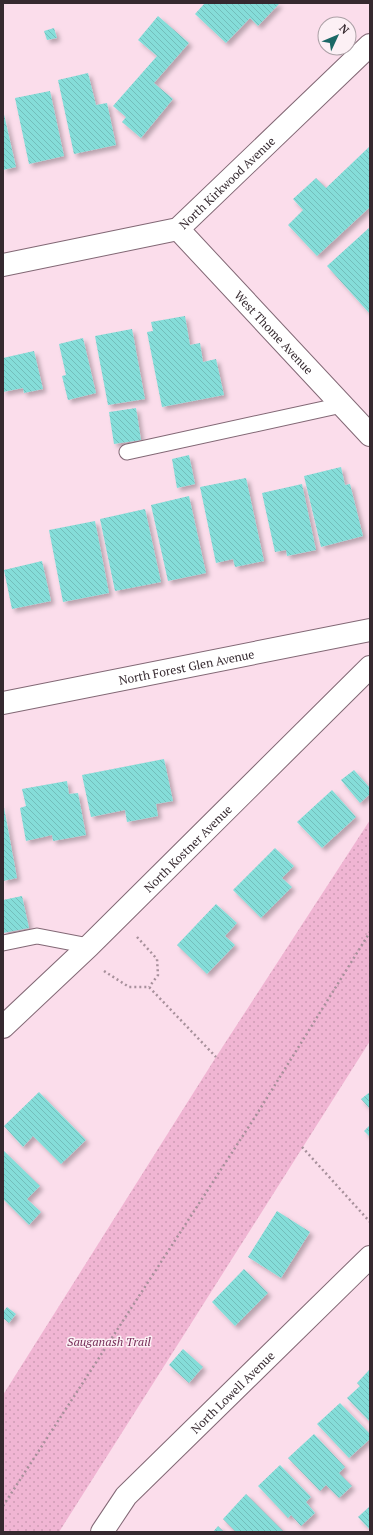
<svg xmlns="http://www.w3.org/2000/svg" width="373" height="1535" font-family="'PT Serif',serif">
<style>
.park{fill:url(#park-dots)}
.building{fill:url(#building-back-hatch);filter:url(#shadow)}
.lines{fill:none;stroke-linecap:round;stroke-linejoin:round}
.lane-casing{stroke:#826875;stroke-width:17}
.street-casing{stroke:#826875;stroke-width:24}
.path{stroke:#a7909b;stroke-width:2.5;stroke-dasharray:2 3;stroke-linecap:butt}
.lane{stroke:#fff;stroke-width:15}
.street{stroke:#fff;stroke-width:22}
.labels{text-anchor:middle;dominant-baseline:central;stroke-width:3;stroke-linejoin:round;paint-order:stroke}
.street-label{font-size:12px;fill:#35292f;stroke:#fcf0f5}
.park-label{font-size:12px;font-style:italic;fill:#752c57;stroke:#fcf0f5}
</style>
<defs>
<pattern id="park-dots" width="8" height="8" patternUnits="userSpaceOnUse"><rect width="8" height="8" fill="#f0b5d3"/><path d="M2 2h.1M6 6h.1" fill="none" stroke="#ce9cb5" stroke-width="1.8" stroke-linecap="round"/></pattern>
<pattern id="building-back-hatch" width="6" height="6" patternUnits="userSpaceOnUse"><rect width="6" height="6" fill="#85ddd9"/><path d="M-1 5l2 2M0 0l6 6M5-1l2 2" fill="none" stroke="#73bebb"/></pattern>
<filter id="shadow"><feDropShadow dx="3.5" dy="3.5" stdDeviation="2" flood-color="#0004"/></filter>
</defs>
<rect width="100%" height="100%" fill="#fbddeb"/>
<polygon class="park" points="370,820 370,1041 59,1532 3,1532 3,1395 216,1057"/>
<g class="building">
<polygon points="205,3 278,3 279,4 258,26 250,18 226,43 195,14"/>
<polygon points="158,16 189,43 154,83 173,99 141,138 122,122 126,117 113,106 157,56 138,40"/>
<polygon points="54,28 57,38 47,40 44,31"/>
<polygon points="88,73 96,105 107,103 116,145 74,154 58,80"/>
<polygon points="50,91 64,156 29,164 15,98"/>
<polygon points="3,110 16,167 3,170"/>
<polygon points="370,146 370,207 317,256 288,225 303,210 293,199 316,178 326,188"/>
<polygon points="370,227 370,314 327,266"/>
<polygon points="185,316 190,345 200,343 203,362 216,359 224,395 162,407 147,332 153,331 151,322"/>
<polygon points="132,329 145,399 108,405 95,336"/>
<polygon points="83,338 96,393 68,400 62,376 66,375 59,344"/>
<polygon points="34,351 43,389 24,393 23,388 3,392 3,358"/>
<polygon points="136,408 141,440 114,444 109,412"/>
<polygon points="189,455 195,484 177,488 172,459"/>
<polygon points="341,467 345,485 350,484 363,536 321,547 304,476"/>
<polygon points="246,478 264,561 235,567 233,559 216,563 200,487"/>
<polygon points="302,484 316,550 287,556 286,550 275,552 262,493"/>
<polygon points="189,496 206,573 168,581 151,505"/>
<polygon points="145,509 161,582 115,591 100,519"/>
<polygon points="95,521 109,593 63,602 49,530"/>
<polygon points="42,561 51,601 12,609 4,570"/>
<polygon points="164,759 173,801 156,804 158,816 127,822 125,810 91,817 82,775"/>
<polygon points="354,770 370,788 370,794 360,803 341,780"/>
<polygon points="67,781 69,794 78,793 86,835 53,841 52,835 26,841 20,808 26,806 22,789"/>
<polygon points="332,790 356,817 322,848 297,822"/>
<polygon points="3,802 17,878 3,881"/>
<polygon points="275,848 294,866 282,878 292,887 261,918 233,890"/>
<polygon points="22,896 29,928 3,933 3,900"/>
<polygon points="216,904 237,923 225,936 235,945 207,974 177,945"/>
<polygon points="39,1092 86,1140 61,1164 33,1136 23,1147 4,1126"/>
<polygon points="370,1092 370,1109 361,1099"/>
<polygon points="370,1125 370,1137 364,1131"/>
<polygon points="3,1150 40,1186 27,1199 41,1212 29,1225 3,1199"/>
<polygon points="277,1211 310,1232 281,1278 248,1257"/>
<polygon points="244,1269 268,1293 235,1326 212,1302"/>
<polygon points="7,1307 16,1314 9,1323 3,1318 3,1312"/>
<polygon points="183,1349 203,1367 189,1383 169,1365"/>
<polygon points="370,1369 370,1422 347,1398 360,1386 357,1383"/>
<polygon points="340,1403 370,1434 370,1439 349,1458 317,1424"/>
<polygon points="314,1434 345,1467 339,1473 352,1486 339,1498 326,1485 320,1491 288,1458"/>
<polygon points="280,1465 311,1497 306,1502 315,1513 301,1526 291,1515 288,1518 258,1486"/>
<polygon points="246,1494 284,1532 236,1532 223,1519"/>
<polygon points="370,1506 370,1530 358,1517"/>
<polygon points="218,1526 224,1532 213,1532"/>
</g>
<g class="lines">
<g class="lane-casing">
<g id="lane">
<polyline points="127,452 342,405"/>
<polyline points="3,943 37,936 89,946"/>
</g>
</g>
<g class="street-casing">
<g id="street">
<path id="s1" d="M 178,229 L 370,435"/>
<path id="s2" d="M 3,265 L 178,229 L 370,45"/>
<path id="s3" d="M 3,703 L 370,630"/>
<path id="s4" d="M 3,1027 L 89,946 L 370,667"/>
<path id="s5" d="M 102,1532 L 126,1496 L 370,1257"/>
</g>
</g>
<g class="path">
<polyline points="137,937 157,959 158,975 149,987"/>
<polyline points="104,971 129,987 149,987 216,1057"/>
<polyline points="302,1147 370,1222"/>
<polyline points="3,1506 255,1117 370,932"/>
</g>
<use href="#lane" class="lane"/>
<use href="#street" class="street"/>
</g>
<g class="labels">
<g class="street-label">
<text stroke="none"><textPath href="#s2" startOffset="246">North Kirkwood Avenue</textPath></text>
<text stroke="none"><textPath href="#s1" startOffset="141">West Thome Avenue</textPath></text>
<text stroke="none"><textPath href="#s3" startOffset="187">North Forest Glen Avenue</textPath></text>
<text stroke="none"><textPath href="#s4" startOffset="257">North Kostner Avenue</textPath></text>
<text stroke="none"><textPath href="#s5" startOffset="192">North Lowell Avenue</textPath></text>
</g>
<g class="park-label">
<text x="109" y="1341">Sauganash Trail</text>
</g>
</g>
<rect width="373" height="1535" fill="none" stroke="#35292f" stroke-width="8"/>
<g transform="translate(337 36) rotate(46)"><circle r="19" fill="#fcf0f5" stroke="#aca0a6"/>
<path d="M0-3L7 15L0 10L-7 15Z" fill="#1b6866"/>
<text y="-6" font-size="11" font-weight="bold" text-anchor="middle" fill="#35292f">N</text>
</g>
</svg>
